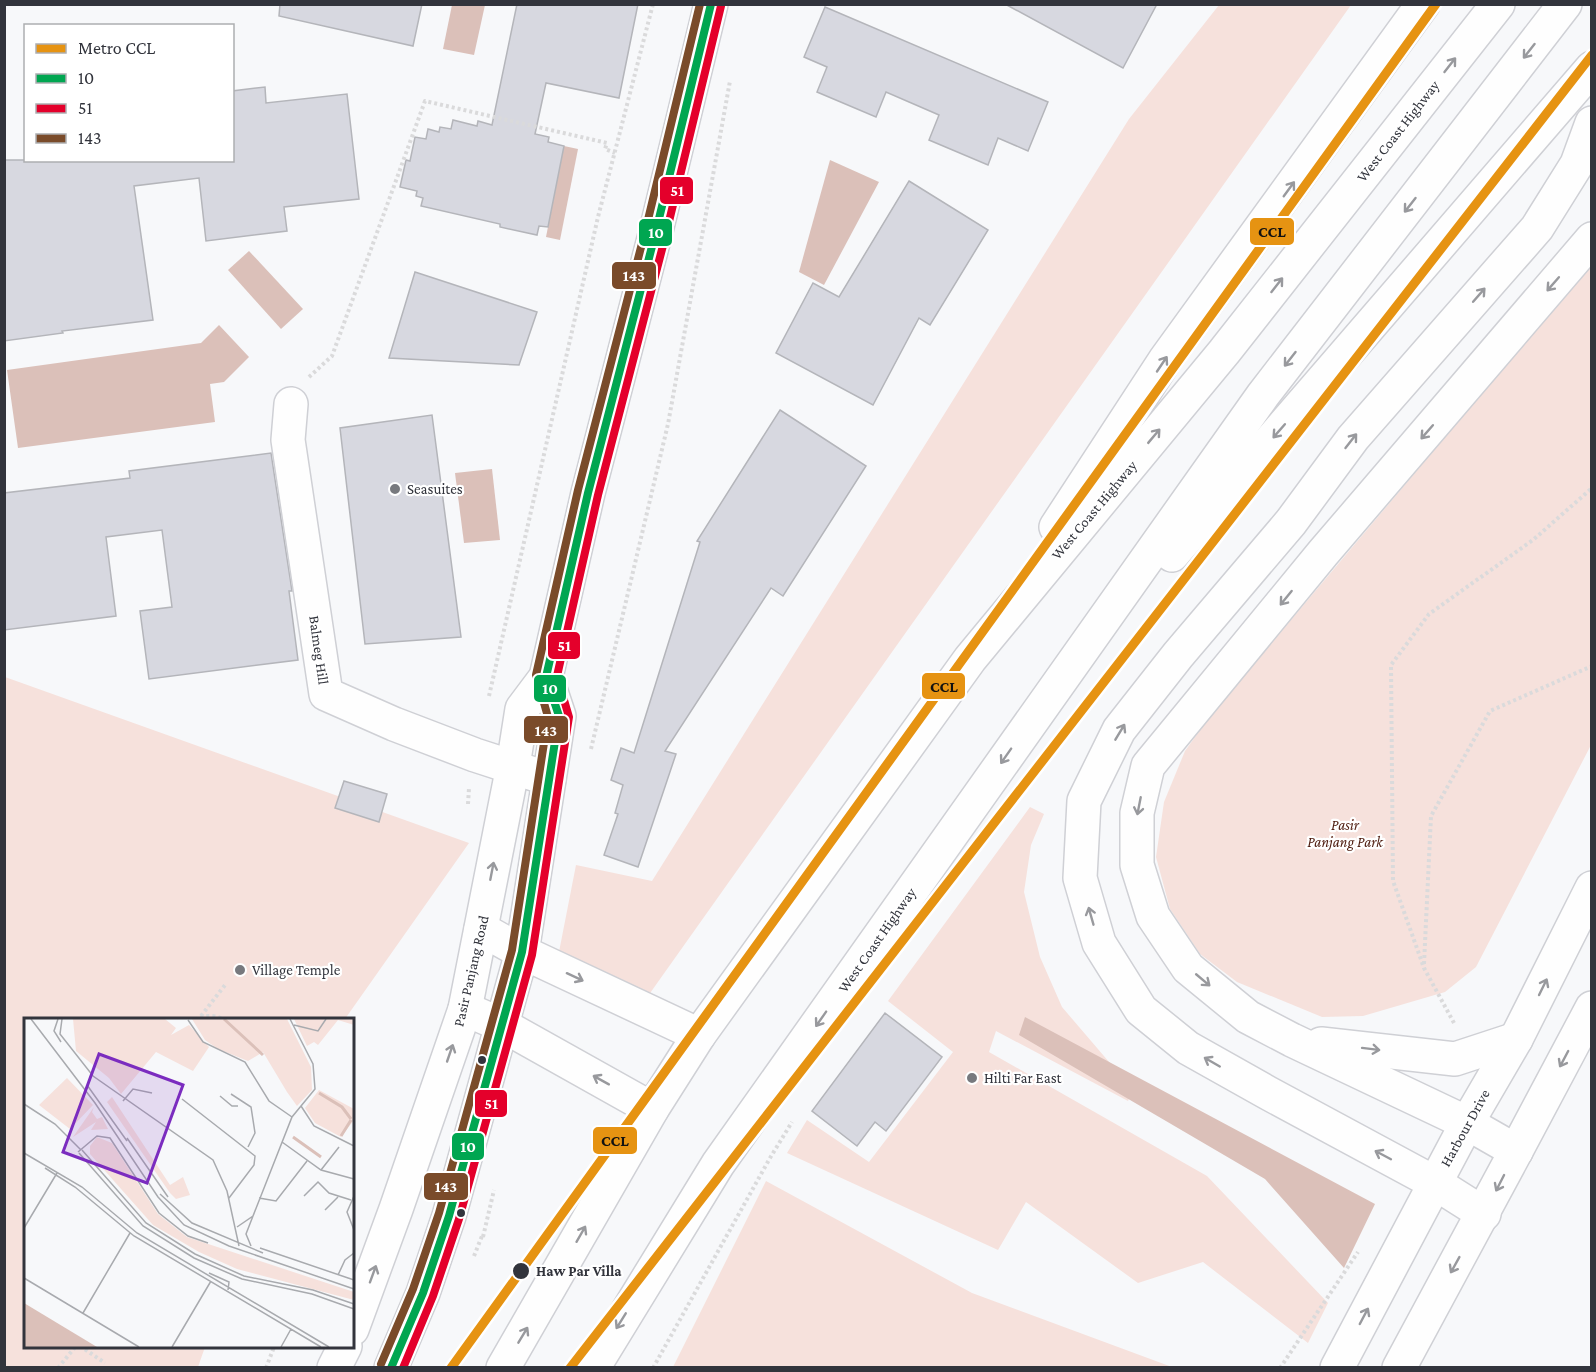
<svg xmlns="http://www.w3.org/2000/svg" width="1596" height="1372" font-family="'Crimson Pro',serif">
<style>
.green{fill:#f6e1dc}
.water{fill:#dbc0b9}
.building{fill:#d7d8e0;stroke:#b4b5ba;stroke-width:1.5}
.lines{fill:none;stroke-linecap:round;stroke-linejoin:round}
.minor-casing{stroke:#cfd0d5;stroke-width:36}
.major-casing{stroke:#cfd0d5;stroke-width:36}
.highway-casing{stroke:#cfd0d5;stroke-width:36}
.path{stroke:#dadadb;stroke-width:4;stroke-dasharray:3 3;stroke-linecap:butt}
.minor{stroke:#fefefe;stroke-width:33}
.major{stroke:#fefefe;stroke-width:33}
.highway{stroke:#fefefe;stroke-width:33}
.bus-1-casing{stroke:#fff;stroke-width:12}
.bus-2-casing{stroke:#fff;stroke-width:12}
.bus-3-casing{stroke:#fff;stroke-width:12}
.bus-1{stroke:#00a651;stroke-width:8}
.bus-2{stroke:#e4002b;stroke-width:8}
.bus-3{stroke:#7a4b2a;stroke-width:8}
.metro-1-casing{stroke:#fff;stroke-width:14}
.metro-1{stroke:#e69312;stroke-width:9}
.oneway{stroke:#98999d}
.poi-dot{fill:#77797e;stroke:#fff;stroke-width:2}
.bus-dot{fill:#32343c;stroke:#fff;stroke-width:2}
.labels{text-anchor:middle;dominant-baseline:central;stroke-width:4.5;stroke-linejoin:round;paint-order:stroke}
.street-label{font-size:15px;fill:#32343c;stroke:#fff}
.poi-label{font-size:15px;fill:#32343c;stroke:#fff;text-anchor:start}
.park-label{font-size:15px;font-style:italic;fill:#4e1c0f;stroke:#fff}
.stop-label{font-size:15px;font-weight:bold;fill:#32343c;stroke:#fff;text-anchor:start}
.inset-river{fill:none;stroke:#dbc0b9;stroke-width:3}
.inset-road{fill:none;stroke:#a8aaae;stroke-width:1.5}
.view{fill:#7b2cbf;fill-opacity:0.15;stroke:#7b2cbf;stroke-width:3}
.inset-edge{fill:none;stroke:#32343c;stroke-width:3}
.line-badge{stroke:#fff;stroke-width:2}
.badge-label{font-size:16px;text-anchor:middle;font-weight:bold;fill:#fff}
.pale-badge-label{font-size:16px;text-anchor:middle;font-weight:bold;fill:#111}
</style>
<rect width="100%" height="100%" fill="#f7f8fa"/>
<g class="green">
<polygon points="1219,5 1351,5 648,996 558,957 576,865 652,881 1129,119"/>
<polygon points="1591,264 1591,745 1476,967 1445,992 1363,1016 1322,1017 1237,982 1200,954 1170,909 1156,857 1164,802 1185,751 1210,716"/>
<polygon points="5,677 469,843 345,1019 26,1020 26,1346 205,1347 198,1367 5,1368"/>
<polygon points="1030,807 1044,814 1031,845 1024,892 1040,957 1062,1007 1133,1090 1128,1101 996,1031 989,1052 1207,1176 1328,1303 1308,1343 1203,1262 1138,1283 1026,1202 998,1250 787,1153 807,1120 869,1162 953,1052 888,1001"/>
<polygon points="766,1181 972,1293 1172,1367 673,1367"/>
</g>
<g class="water">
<polygon points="452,5 485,5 474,55 443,49"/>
<polygon points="564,146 578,149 560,240 546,237"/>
<polygon points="830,160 879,182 824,285 799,272"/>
<polygon points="249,251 303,309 281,329 228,270"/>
<polygon points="219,325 249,357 224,382 210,384 215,422 18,448 7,370 201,343"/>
<polygon points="492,469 500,540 464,543 455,473"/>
<polygon points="1025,1017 1375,1204 1344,1268 1265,1179 1019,1035"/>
</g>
<g class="building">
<polygon points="280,4 422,4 413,46 279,16"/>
<polygon points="517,4 638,4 619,98 546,83 535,134 549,137 548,142 564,146 548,227 539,226 537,235 500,227 500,224 421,206 423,198 416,196 417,191 400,187 406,160 410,161 415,137 426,139 428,129 439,132 440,127 451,129 453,120 477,126 478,121 492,125"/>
<polygon points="1005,4 1157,4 1123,68"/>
<polygon points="825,7 1048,102 1028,151 998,138 988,165 929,140 939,115 886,92 876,117 817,92 827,67 804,57"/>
<polygon points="265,87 266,103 347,94 359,199 284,207 287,231 206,241 199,178 134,186 153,320 62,331 63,333 4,341 4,160 232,160 232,91"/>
<polygon points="909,181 988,230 930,325 919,318 873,405 776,353 813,283 839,297"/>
<polygon points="415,272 537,312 519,365 389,358"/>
<polygon points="780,410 866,466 783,596 771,588 665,751 676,754 638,867 604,855 618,814 615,813 623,785 611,780 621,748 634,753 700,542 697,541"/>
<polygon points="432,415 461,637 365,644 340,428"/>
<polygon points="271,453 292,591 289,591 298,660 149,679 140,611 172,607 162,530 106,537 116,616 4,630 4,493 130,478 129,471"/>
<polygon points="344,781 387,794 379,822 335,808"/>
<polygon points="885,1013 942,1057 886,1131 875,1122 857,1146 812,1111"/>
</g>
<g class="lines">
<g class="minor-casing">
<g id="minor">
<polyline points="291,404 288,440 326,694 394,724 475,755 549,779"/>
<polyline points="1467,1123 1516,1039 1592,888"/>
<polyline points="1516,1151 1592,1008"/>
</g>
</g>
<g class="major-casing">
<g id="major">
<polyline points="352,1329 396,1209 465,1009 513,766 522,709 546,677 588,493 656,231 711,4"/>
<polyline points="334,1368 345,1346"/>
<polyline points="391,1368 423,1293 449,1216 522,952 559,716 546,677"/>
<polyline points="1337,1368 1467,1123"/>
<polyline points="1399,1368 1516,1151"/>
</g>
</g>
<g class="highway-casing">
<g id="highway">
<polyline points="1056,527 1165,360 1423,4"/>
<polyline points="1172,555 1592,68"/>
<polyline points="481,929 522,952 699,1035"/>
<polyline points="465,1009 502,1025 652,1109"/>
<polyline points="1321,1044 1455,1059 1516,1039"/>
<polyline points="1516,1151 1467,1123 1292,1040 1248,1017 1188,968 1153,916 1137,865 1137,813 1148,766 1323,553 1592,239"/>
<polyline points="1484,1214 1435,1183 1268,1093 1188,1048 1141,1010 1099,943 1080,878 1084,801 1119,730 1178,655 1291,522 1353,438 1537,228 1577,164 1592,123"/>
<polyline points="503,1368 652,1109 699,1035 970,659 1224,352 1498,4"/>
<polyline points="593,1368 718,1164 1263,395 1565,4"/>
</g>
</g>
<g class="path">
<polyline points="309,377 332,356 425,101 607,143 605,149 615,153"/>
<polyline points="489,696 598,217 653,4"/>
<polyline points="591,749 668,424 730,81"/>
<polyline points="468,804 469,788"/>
<polyline points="1424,964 1431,816 1490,711 1592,666"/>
<polyline points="201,1016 225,985"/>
<path d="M 195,1020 C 204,1015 215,1014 224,1020"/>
<polyline points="1454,1023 1424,968 1393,881 1391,665 1429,614 1533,540 1592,488"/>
<polyline points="483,1237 494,1190"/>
<polyline points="474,1256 482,1236"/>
<polyline points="80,1346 105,1363"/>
<polyline points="58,1368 76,1346"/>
<polyline points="266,1368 274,1347"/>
<polyline points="653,1368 770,1158 792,1122"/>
<polyline points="1280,1368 1358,1252"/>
</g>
<use href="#minor" class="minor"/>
<use href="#major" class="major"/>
<use href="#highway" class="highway"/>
<g class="bus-1-casing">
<polyline id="bus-1" points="391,1368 423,1293 449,1216 522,952 559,716 546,677 588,493 656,231 711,4"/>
</g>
<g class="bus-2-casing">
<polyline id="bus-2" points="403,1368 433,1296 459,1219 532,955 569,717 557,676 598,495 666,234 721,6"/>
</g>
<g class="bus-3-casing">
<polyline id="bus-3" points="381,1364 413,1289 439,1213 512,950 548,717 536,675 578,490 646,228 700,4"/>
</g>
<use href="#bus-1" class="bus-1"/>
<use href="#bus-2" class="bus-2"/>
<use href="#bus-3" class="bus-3"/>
<g class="metro-1-casing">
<g id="metro-1">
<polyline points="451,1368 1436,4"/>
<polyline points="570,1368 1592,55"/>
</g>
</g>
<use href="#metro-1" class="metro-1"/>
</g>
<defs><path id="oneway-shaft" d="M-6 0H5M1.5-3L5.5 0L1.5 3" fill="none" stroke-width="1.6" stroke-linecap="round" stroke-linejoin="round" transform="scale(1.5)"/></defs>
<g class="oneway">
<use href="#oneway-shaft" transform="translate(1529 51) rotate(128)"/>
<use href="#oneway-shaft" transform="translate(1450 65) rotate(-52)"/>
<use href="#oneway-shaft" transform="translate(1289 189) rotate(-54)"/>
<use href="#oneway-shaft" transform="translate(1410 205) rotate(128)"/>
<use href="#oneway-shaft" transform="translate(1553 284) rotate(131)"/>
<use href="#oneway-shaft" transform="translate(1277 285) rotate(-52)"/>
<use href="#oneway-shaft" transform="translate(1479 295) rotate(-49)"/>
<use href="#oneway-shaft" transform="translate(1290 359) rotate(128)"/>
<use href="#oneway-shaft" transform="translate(1162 364) rotate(-56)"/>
<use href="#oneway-shaft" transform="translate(1279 431) rotate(131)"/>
<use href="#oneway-shaft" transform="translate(1427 432) rotate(131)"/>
<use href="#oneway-shaft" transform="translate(1154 436) rotate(-50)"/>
<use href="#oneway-shaft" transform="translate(1351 441) rotate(-52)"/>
<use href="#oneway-shaft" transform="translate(1286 598) rotate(129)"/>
<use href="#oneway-shaft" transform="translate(1120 732) rotate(-59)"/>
<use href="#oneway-shaft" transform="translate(1006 756) rotate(125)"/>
<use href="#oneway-shaft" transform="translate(1139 806) rotate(101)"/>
<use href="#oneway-shaft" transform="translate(492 871) rotate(-79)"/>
<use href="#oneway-shaft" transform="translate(1091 916) rotate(-106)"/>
<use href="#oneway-shaft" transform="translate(575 977) rotate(25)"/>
<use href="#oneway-shaft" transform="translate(1203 980) rotate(40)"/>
<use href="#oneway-shaft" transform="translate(1543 987) rotate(-64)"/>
<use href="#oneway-shaft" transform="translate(821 1019) rotate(125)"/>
<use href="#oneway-shaft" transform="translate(1371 1049) rotate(7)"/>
<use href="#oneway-shaft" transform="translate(450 1053) rotate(-71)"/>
<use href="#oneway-shaft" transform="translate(1564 1059) rotate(118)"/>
<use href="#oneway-shaft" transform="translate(1212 1062) rotate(-150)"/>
<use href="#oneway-shaft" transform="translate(601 1080) rotate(-151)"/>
<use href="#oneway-shaft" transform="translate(1383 1155) rotate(-152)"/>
<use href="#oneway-shaft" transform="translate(1500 1183) rotate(117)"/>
<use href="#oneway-shaft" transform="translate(581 1234) rotate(-60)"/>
<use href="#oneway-shaft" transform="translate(1455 1265) rotate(119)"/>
<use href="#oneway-shaft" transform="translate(373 1274) rotate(-70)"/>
<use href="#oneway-shaft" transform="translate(1364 1316) rotate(-62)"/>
<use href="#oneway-shaft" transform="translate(621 1321) rotate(122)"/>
<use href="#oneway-shaft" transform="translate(523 1335) rotate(-59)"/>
</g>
<g class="poi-dot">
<circle cx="395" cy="489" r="6"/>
<circle cx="240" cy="970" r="6"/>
<circle cx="972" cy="1078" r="6"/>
</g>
<g class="bus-dot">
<circle cx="482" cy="1060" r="5"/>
<circle cx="461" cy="1213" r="5"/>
<circle cx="521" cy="1271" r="9"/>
</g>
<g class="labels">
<g class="street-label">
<text transform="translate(1398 131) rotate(-52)">West Coast Highway</text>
<text transform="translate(1094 510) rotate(-50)">West Coast Highway</text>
<text transform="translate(319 650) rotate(82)">Balmeg Hill</text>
<text transform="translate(877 940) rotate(-55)">West Coast Highway</text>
<text transform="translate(471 971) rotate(-77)">Pasir Panjang Road</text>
<text transform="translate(1465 1128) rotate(-61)">Harbour Drive</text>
</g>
<g class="poi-label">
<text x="407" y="489">Seasuites</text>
<text x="252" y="970">Village Temple</text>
<text x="984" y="1078">Hilti Far East</text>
</g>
<g class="park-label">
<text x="1345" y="825">Pasir<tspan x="1345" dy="17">Panjang Park</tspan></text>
</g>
<g class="stop-label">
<text x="536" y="1271">Haw Par Villa</text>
</g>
</g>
<g transform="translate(24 1018)">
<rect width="330" height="330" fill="#f7f8fa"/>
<path d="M 49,1 L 141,1 L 152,10 L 147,17 L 165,7 L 185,29 L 169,53 L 132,34 L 97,76 L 85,60 L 52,33 ZM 168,1 L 263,1 L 287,49 L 288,72 L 273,88 L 263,74 L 272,89 L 239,34 L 224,43 L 194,31 L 181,22 ZM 270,1 L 330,1 L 330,7 L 314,2 L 294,27 L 290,24 L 283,28 ZM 43,60 L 69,87 L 46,111 L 15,87 ZM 295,72 L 330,91 L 330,102 L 317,119 L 291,105 L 281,90 ZM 88,79 L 146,167 L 159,159 L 166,177 L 152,181 L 146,175 L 83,84 ZM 70,89 L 68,94 L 73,101 L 78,99 L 84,111 L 67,112 L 72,104 L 49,119 ZM 73,119 L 88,125 L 134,196 L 163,219 L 330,274 L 330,282 L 213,251 L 175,234 L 129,207 L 66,136 L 66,128 Z" fill="#f6e1dc"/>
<path d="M 0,285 L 73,329 L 0,329 Z" fill="#dbc0b9"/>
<path class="inset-river" d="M 200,1 L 239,37M 295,75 L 318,89 L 327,101M 317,118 L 327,102M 269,119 L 297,139"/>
<path class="inset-road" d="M 7,1 L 71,85 L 134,179 L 160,207 L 205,228 L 330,271M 34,1 L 30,13 L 37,24M 38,1 L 36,16 L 69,58 L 189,142 L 203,173 L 215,228M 164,2 L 179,24 L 221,44 L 245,83 L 268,99M 270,7 L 294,13 L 302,1M 63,67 L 103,123M 207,76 L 227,89 L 231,115 L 224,129M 196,78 L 208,88 L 214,88M 158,81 L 231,138 L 230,147 L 205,180M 99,83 L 109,71 L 128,75M 0,86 L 31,106 L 57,132M 277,88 L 290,108 L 330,128M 103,120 L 144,179M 258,124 L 297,152 L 330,161M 58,132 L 122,205 L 171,236 L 220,258 L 289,272 L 330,286M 54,134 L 73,118 L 86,120 L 135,195 L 164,218 L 184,225M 0,135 L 58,169 L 113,215 L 305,329M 55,135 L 119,208 L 170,240 L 218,261 L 288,276 L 330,291M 21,150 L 51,169 L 110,218 L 297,329M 297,152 L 315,129M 136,176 L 168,205 L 239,235M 280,178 L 294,164 L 305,175 L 327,182M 330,178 L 323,194 L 330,212M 235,180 L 252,183 L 283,143M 301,192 L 314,179M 213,209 L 229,198 L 268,99 L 291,71 L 289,46 L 266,1M 0,210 L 33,155M 227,228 L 222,216 L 229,198M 236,230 L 330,262M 185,255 L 205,264 L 204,272M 314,257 L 321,242 L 330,235M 0,260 L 115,329M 59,295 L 106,215M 148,329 L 187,263M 257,329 L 267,311"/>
<path class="view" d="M 75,36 L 159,67 L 123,165 L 39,134 Z"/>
<rect width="330" height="330" class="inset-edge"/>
</g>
<g class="line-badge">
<rect x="659" y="176" width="35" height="29" rx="6" fill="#e4002b"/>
<rect x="1249" y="217" width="46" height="29" rx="6" fill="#e69312"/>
<rect x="638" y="218" width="35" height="29" rx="6" fill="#00a651"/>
<rect x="611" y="261" width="46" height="29" rx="6" fill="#7a4b2a"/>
<rect x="547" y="631" width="34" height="29" rx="6" fill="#e4002b"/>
<rect x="921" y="672" width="45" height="28" rx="6" fill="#e69312"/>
<rect x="533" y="674" width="34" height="29" rx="6" fill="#00a651"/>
<rect x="523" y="715" width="46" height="29" rx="6" fill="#7a4b2a"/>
<rect x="474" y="1089" width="34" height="29" rx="6" fill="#e4002b"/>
<rect x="592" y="1126" width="46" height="29" rx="6" fill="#e69312"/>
<rect x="451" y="1132" width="34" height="29" rx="6" fill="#00a651"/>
<rect x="423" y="1172" width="46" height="29" rx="6" fill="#7a4b2a"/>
</g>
<g class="badge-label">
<text x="677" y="196">51</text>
<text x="656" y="238">10</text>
<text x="634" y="281">143</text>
<text x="564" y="651">51</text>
<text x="550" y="694">10</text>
<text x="546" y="736">143</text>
<text x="491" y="1109">51</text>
<text x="468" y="1152">10</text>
<text x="446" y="1192">143</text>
</g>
<g class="pale-badge-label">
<text x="1272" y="237">CCL</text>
<text x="944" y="692">CCL</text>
<text x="615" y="1146">CCL</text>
</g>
<rect width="1596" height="1372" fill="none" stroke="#32343c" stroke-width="12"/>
<rect x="24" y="24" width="210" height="138" fill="#ffffff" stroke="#adaeb1" stroke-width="1.5"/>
<rect x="36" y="44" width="30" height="9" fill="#e69312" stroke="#adaeb1" stroke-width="1.5"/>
<text x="78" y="54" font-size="18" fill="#32343c">Metro CCL</text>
<rect x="36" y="74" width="30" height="9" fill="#00a651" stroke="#adaeb1" stroke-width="1.5"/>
<text x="78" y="84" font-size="18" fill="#32343c">10</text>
<rect x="36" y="104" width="30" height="9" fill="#e4002b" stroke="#adaeb1" stroke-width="1.5"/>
<text x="78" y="114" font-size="18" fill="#32343c">51</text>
<rect x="36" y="134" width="30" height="9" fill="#7a4b2a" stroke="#adaeb1" stroke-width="1.5"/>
<text x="78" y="144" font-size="18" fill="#32343c">143</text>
</svg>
